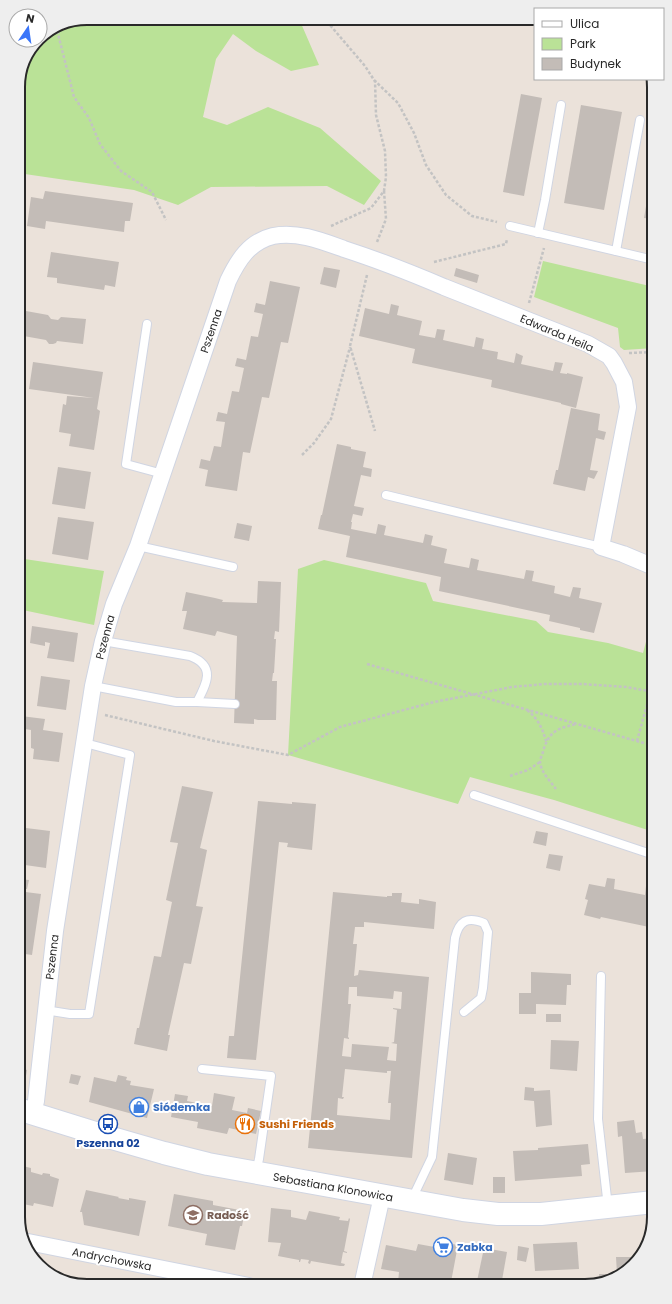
<svg xmlns="http://www.w3.org/2000/svg" width="672" height="1304" font-family="Poppins,sans-serif">
<style>
.green{fill:#bae297}
.building{fill:#c3bcb7;fill-rule:evenodd}
.lines{fill:none;stroke-linecap:round;stroke-linejoin:round}
.lane-casing{stroke:#d0d5e2;stroke-width:10}
.street-casing{stroke:#d0d5e2;stroke-width:18}
.secondary-casing{stroke:#d0d5e2;stroke-width:24}
.path{stroke:#c3c3c3;stroke-width:2.5;stroke-dasharray:3 2;stroke-linecap:butt}
.lane{stroke:#fff;stroke-width:8}
.street{stroke:#fff;stroke-width:16}
.secondary{stroke:#fff;stroke-width:22}
.labels{text-anchor:middle;dominant-baseline:central;stroke-width:4;stroke-linejoin:round;paint-order:stroke}
.street-label{font-size:11px;fill:#292929;stroke:#fff}
.shop-label{font-size:11px;font-weight:bold;fill:#366cbe;stroke:#fff;text-anchor:start}
.food-label{font-size:11px;font-weight:bold;fill:#c56008;stroke:#fff;text-anchor:start}
.transit-label{font-size:11px;font-weight:bold;fill:#164399;stroke:#fff}
.education-label{font-size:11px;font-weight:bold;fill:#785e54;stroke:#fff;text-anchor:start}
.rim{fill:none;stroke:#292929;stroke-width:2}
</style>
<rect width="100%" height="100%" fill="#ebe2da"/>
<g class="green">
<polygon points="300,21 319,65 291,71 256,51 233,34 216,59 203,117 227,125 268,107 320,128 381,181 364,205 327,186 211,187 178,205 134,190 18,173 18,83 38,40 40,40 40,37 61,23"/>
<polygon points="543,261 654,287 654,348 624,350 620,347 618,328 534,297"/>
<polygon points="18,558 104,571 94,625 18,609"/>
<polygon points="324,560 426,583 433,601 536,621 548,632 608,643 643,653 654,612 654,832 554,800 470,777 458,804 288,755 298,569"/>
</g>
<g class="building">
<polygon points="521,94 542,98 524,196 503,192"/>
<polygon points="581,105 622,112 604,210 564,203"/>
<polygon points="653,165 654,165 654,219 644,218"/>
<polygon points="45,191 133,203 130,221 125,221 124,232 46,221 45,229 27,226 31,197 43,199"/>
<polygon points="51,252 119,262 115,287 105,285 104,290 57,283 57,278 47,277"/>
<polygon points="324,267 340,270 336,288 320,284"/>
<polygon points="456,268 479,275 477,283 454,276"/>
<polygon points="270,281 300,287 288,343 281,342 269,398 262,397 250,453 243,452 237,491 205,486 208,470 199,468 201,459 210,461 214,446 221,447 225,422 216,421 218,412 227,414 232,391 239,392 244,368 235,366 237,358 246,360 251,336 258,337 263,314 254,312 256,303 265,305"/>
<polygon points="391,304 399,306 397,315 422,321 419,335 435,338 437,329 445,330 443,340 474,347 476,337 484,339 482,349 498,352 497,359 514,363 516,353 523,356 521,364 553,371 555,362 563,363 560,373 567,374 567,373 583,377 576,408 561,404 561,403 491,387 492,380 412,363 415,349 359,336 365,308 389,314"/>
<polygon points="26,311 48,315 51,319 58,320 61,317 86,319 83,344 57,341 56,343 53,344 49,344 46,340 18,335 18,313 22,314"/>
<polygon points="33,362 103,372 97,409 100,411 94,450 69,446 71,434 59,432 63,404 66,405 67,396 94,398 29,389"/>
<polygon points="571,408 600,414 598,430 606,432 604,440 596,438 590,470 598,471 594,479 588,477 585,491 553,484 556,470 558,470"/>
<polygon points="337,444 351,447 351,449 366,452 363,467 372,469 371,477 361,475 354,506 364,508 362,516 353,514 351,522 352,522 351,529 376,534 378,524 386,526 384,535 423,543 425,534 433,536 431,545 447,549 444,563 469,568 471,558 479,560 477,570 524,579 526,570 534,571 532,581 555,586 554,593 570,597 573,587 581,588 579,598 602,603 594,633 580,630 580,628 549,621 550,615 439,591 441,577 346,557 350,536 318,529 321,515 322,515"/>
<polygon points="58,467 91,472 85,509 52,504"/>
<polygon points="58,517 94,522 88,560 52,554"/>
<polygon points="237,523 252,526 249,541 234,538"/>
<polygon points="258,581 281,582 279,632 275,631 274,639 276,639 274,673 273,673 272,681 277,681 276,720 258,720 254,719 254,724 234,723 237,636 217,631 215,636 183,629 187,611 182,611 186,592 215,598 223,600 222,602 257,603"/>
<polygon points="32,626 78,633 74,662 47,658 50,643 45,642 45,646 30,643"/>
<polygon points="41,676 70,680 66,710 37,706"/>
<polygon points="21,716 45,719 43,730 63,733 59,762 33,759 34,749 31,748 31,730 19,728"/>
<polygon points="182,786 213,792 200,848 207,850 196,906 203,907 191,964 184,963 168,1035 170,1035 167,1051 134,1044 137,1028 139,1028 154,956 161,957 172,902 166,900 178,843 170,842"/>
<polygon points="258,801 292,804 292,802 316,804 312,850 287,847 288,843 279,842 256,1060 227,1058 229,1036 234,1036"/>
<polygon points="18,827 50,831 46,868 18,864"/>
<polygon points="536,831 548,833 546,846 533,843"/>
<polygon points="549,854 563,856 560,871 546,868"/>
<polygon points="607,878 615,879 614,889 645,895 646,886 654,887 654,928 601,917 600,919 584,915 588,900 585,899 589,884 605,887"/>
<polygon points="18,879 29,880 27,889 18,888"/>
<polygon points="18,891 41,894 32,955 18,953"/>
<path d="M 333,892 L 387,897 L 387,896 L 392,896 L 392,893 L 402,893 L 401,902 L 419,904 L 419,899 L 436,902 L 434,929 L 364,922 L 364,927 L 355,927 L 353,944 L 357,944 L 354,976 L 358,975 L 359,970 L 429,977 L 412,1158 L 308,1148 ZM 349,987 L 357,987 L 357,996 L 393,999 L 394,991 L 402,992 L 401,1009 L 393,1008 L 393,1009 L 397,1010 L 394,1042 L 391,1043 L 397,1044 L 396,1061 L 387,1060 L 389,1047 L 352,1044 L 351,1057 L 342,1056 L 344,1038 L 349,1039 L 349,1038 L 348,1037 L 351,1004 L 348,1004 ZM 345,1069 L 387,1073 L 387,1071 L 391,1071 L 388,1103 L 391,1103 L 390,1120 L 337,1115 L 338,1098 L 343,1099 L 344,1097 L 342,1097 Z"/>
<polygon points="531,972 571,974 571,985 567,985 566,1005 536,1004 536,1014 519,1014 519,993 531,993"/>
<rect x="546" y="1014" width="15" height="8"/>
<polygon points="551,1040 579,1041 577,1071 550,1069"/>
<polygon points="18,1067 27,1070 23,1093 18,1091"/>
<polygon points="71,1074 81,1076 78,1085 69,1083"/>
<polygon points="118,1075 127,1077 126,1080 131,1081 130,1085 154,1089 147,1118 89,1102 94,1077 116,1082"/>
<polygon points="525,1087 534,1088 534,1091 550,1090 552,1125 536,1127 534,1101 524,1100"/>
<polygon points="214,1093 235,1097 232,1110 247,1113 248,1108 261,1111 256,1134 229,1128 227,1134 197,1128 198,1122 171,1117 175,1094 188,1096 187,1101 212,1106"/>
<polygon points="634,1120 636,1133 642,1132 643,1139 654,1138 654,1171 625,1173 622,1136 618,1137 617,1122"/>
<polygon points="588,1144 590,1164 581,1165 582,1176 515,1181 513,1151 538,1150 538,1148"/>
<polygon points="448,1153 477,1158 473,1185 444,1180"/>
<polygon points="18,1165 31,1168 31,1172 42,1175 43,1173 50,1174 50,1176 59,1179 53,1207 34,1203 33,1206 23,1204 23,1200 18,1199"/>
<rect x="493" y="1177" width="12" height="16"/>
<polygon points="86,1190 119,1197 118,1198 129,1200 129,1198 146,1201 139,1236 84,1225 82,1212 80,1212"/>
<polygon points="174,1194 213,1201 213,1205 245,1211 242,1226 240,1226 235,1250 205,1245 207,1234 168,1226"/>
<polygon points="271,1208 291,1210 291,1217 306,1220 309,1211 340,1217 339,1220 348,1221 349,1218 350,1219 344,1251 347,1252 347,1253 343,1252 341,1263 345,1264 344,1266 340,1266 311,1261 310,1264 308,1263 309,1260 301,1259 300,1262 299,1262 299,1260 278,1256 281,1243 268,1242"/>
<polygon points="441,1242 458,1245 451,1282 452,1282 452,1286 413,1286 413,1285 398,1282 399,1272 381,1269 386,1245 416,1251 418,1244 440,1248"/>
<polygon points="577,1242 579,1269 535,1271 533,1244"/>
<polygon points="518,1246 529,1248 526,1262 517,1260"/>
<polygon points="484,1248 507,1252 501,1286 476,1286"/>
<polygon points="616,1257 638,1257 638,1258 611,1281 600,1283 599,1274 617,1274"/>
<polygon points="89,1278 121,1285 121,1286 87,1286"/>
</g>
<g class="lines">
<g class="lane-casing">
<g id="lane">
<polyline points="510,226 654,260"/>
<polyline points="538,233 545,200 561,105"/>
<polyline points="616,251 640,120"/>
<polyline points="147,324 126,464 163,474"/>
<polyline points="386,495 601,547"/>
<polyline points="138,546 233,567"/>
<path d="M 93,686 L 176,702 L 197,702 C 207,683 216,666 190,656 L 103,641"/>
<polyline points="197,702 235,704"/>
<polyline points="474,795 654,855"/>
<polyline points="601,976 598,1119 608,1207"/>
<polyline points="45,1010 70,1014 89,1014 130,755 85,743"/>
<polyline points="202,1069 271,1076 259,1159 256,1172"/>
<path d="M 412,1199 L 432,1157 L 455,938 C 459,921 467,916 484,923 L 488,932 L 483,988 L 481,998 L 464,1012"/>
</g>
</g>
<g class="street-casing">
<g id="street">
<path d="M 33,1113 L 36,1101 L 55,931 L 93,686 L 103,641 L 114,604 L 138,546 L 228,281 C 238,260 249,242 273,236 C 297,231 322,241 344,249 C 378,260 411,273 444,287 C 492,306 540,325 588,344 L 609,356 L 614,363 L 624,382 L 628,407 L 601,547 L 623,554 L 654,567"/>
<polyline points="23,1241 249,1286"/>
<polyline points="362,1286 382,1196"/>
</g>
</g>
<g class="secondary-casing">
<polyline id="secondary" points="18,1109 105,1136 164,1153 208,1164 463,1210 498,1214 541,1214 654,1202"/>
</g>
<g class="path">
<polyline points="328,21 330,25 365,66 374,80 398,103 414,133 426,165 446,195 472,216 497,222"/>
<polyline points="56,26 74,97 89,118 100,144 121,171 152,192 166,220"/>
<polyline points="331,226 371,208 384,191 386,177 385,151 376,115 375,80"/>
<polyline points="377,242 386,219 384,191"/>
<polyline points="434,262 506,244 507,239"/>
<polyline points="367,275 350,346 375,431"/>
<polyline points="529,303 544,248"/>
<polyline points="629,353 654,352"/>
<polyline points="302,455 314,443 331,419 350,347"/>
<polyline points="367,664 654,746"/>
<path d="M 527,710 C 538,719 542,727 546,741"/>
<polyline points="105,715 214,741 288,755 340,727 434,702 512,687 545,684 582,684 626,687 654,692"/>
<polyline points="637,741 654,679"/>
<polyline points="510,776 528,770 540,762"/>
<path d="M 556,789 C 550,781 541,772 540,762 C 540,759 542,755 543,752 C 548,732 557,728 577,724"/>
</g>
<use href="#lane" class="lane"/>
<use href="#street" class="street"/>
<use href="#secondary" class="secondary"/>
</g>
<defs>
<g id="shop-ring" transform="scale(1)"><circle r="9.5" fill="#fff" stroke="#3f7fe0" stroke-width="1.5"/><path d="M-5-2.5h2.3a2.7 3.5 0 0 1 5.4 0H5L5.5 6h-11ZM-1.5-2.5h3a1.5 2.3 0 0 0-3 0Z" fill="#3f7fe0"/></g>
<g id="bus-ring" transform="scale(1)"><circle r="9.5" fill="#fff" stroke="#1a4fb4" stroke-width="1.5"/><path d="M-5-6H5V4H4V6H2V4H-2V6H-4V4H-5ZM-3.5-4V0h7V-4ZM-3.5 1.2v1.5H-2V1.2ZM2 1.2v1.5H3.5V1.2Z" fill="#1a4fb4"/></g>
<g id="restaurant-ring" transform="scale(1)"><circle r="9.5" fill="#fff" stroke="#e8710a" stroke-width="1.5"/><path d="M-5-6h1v4h1v-4h1v4h1v-4h1v5L-1.5 .5V6h-2V.5L-5-1ZM5-6V6H3V1.5H1.5Q1.5-4 5-6Z" fill="#e8710a"/></g>
<g id="school-ring" transform="scale(1)"><circle r="9.5" fill="#fff" stroke="#8d6e63" stroke-width="1.5"/><path d="M0-5L7-2L0 1L-7-2ZM-4 1L0 2.5L4 1V4Q0 6-4 4Z" fill="#8d6e63"/></g>
<g id="supermarket-ring" transform="scale(1)"><circle r="9.5" fill="#fff" stroke="#3f7fe0" stroke-width="1.5"/><path d="M-6-5.5h2.5l.6 2H6L4.5 2H-2.5L-4.4-4H-6ZM-1.5 3.2a1.3 1.3 0 1 0 .1 0ZM3 3.2a1.3 1.3 0 1 0 .1 0Z" fill="#3f7fe0"/></g>
</defs>
<g fill-rule="evenodd">
<use href="#shop-ring" x="139" y="1107"/>
<use href="#bus-ring" x="108" y="1124"/>
<use href="#restaurant-ring" x="245" y="1124"/>
<use href="#school-ring" x="193" y="1215"/>
<use href="#supermarket-ring" x="443" y="1247"/>
</g>
<g class="labels">
<g class="street-label">
<text transform="translate(211 331) rotate(-71)">Pszenna</text>
<text transform="translate(557 333) rotate(23)">Edwarda Heila</text>
<text transform="translate(105 637) rotate(-75)">Pszenna</text>
<text transform="translate(52 957) rotate(-83)">Pszenna</text>
<text transform="translate(333 1187) rotate(10)">Sebastiana Klonowica</text>
<text transform="translate(112 1259) rotate(11)">Andrychowska</text>
</g>
<g class="shop-label">
<text x="153" y="1107">Siódemka</text>
<text x="457" y="1247">Zabka</text>
</g>
<g class="food-label">
<text x="259" y="1124">Sushi Friends</text>
</g>
<g class="transit-label">
<text x="108" y="1143">Pszenna 02</text>
</g>
<g class="education-label">
<text x="207" y="1215">Radość</text>
</g>
</g>
<path d="M0 0H672V1304H0ZM87 25H585A62 62 0 0 1 647 87V1217A62 62 0 0 1 585 1279H87A62 62 0 0 1 25 1217V87A62 62 0 0 1 87 25Z" fill="#eee" fill-rule="evenodd"/>
<path class="rim" d="M87 25H585A62 62 0 0 1 647 87V1217A62 62 0 0 1 585 1279H87A62 62 0 0 1 25 1217V87A62 62 0 0 1 87 25Z"/>
<rect x="534" y="8" width="130" height="72" fill="#ffffff" stroke="#a9a9a9"/>
<rect x="542" y="21" width="20" height="6" fill="#ffffff" stroke="#a9a9a9"/>
<text x="570" y="28" font-size="12" fill="#292929">Ulica</text>
<rect x="542" y="38" width="20" height="12" fill="#bae297" stroke="#a9a9a9"/>
<text x="570" y="48" font-size="12" fill="#292929">Park</text>
<rect x="542" y="58" width="20" height="12" fill="#c3bcb7" stroke="#a9a9a9"/>
<text x="570" y="68" font-size="12" fill="#292929">Budynek</text>
<g transform="translate(28 28) rotate(13)"><circle r="19" fill="#ffffff" stroke="#a9a9a9"/>
<path d="M0-3L7 15L0 10L-7 15Z" fill="#3a75f9"/>
<text y="-6" font-size="11" font-weight="bold" text-anchor="middle" fill="#292929">N</text>
</g>
</svg>
